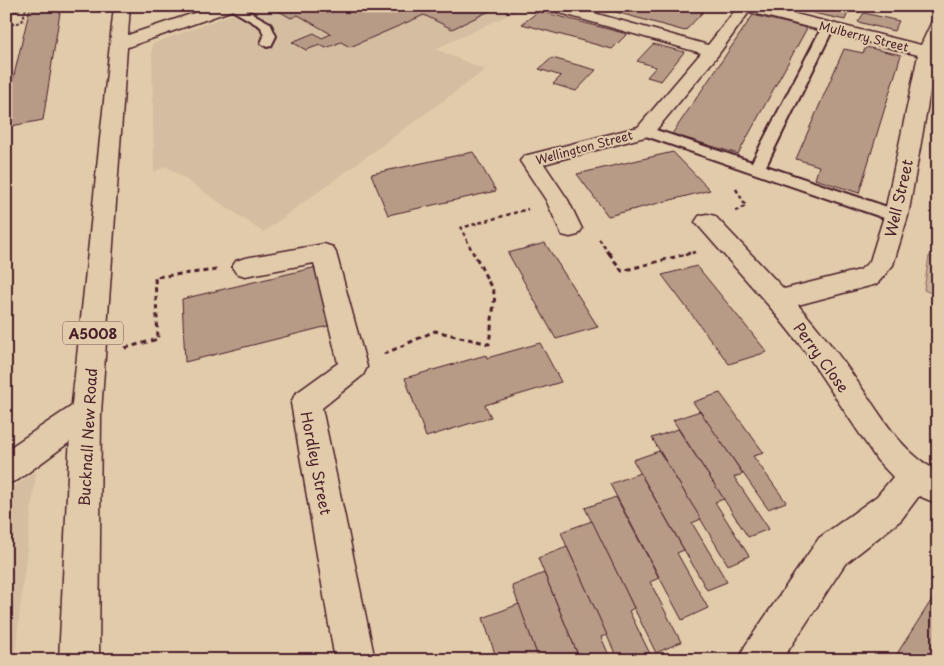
<svg xmlns="http://www.w3.org/2000/svg" width="944" height="666" font-family="'Playpen Sans',sans-serif">
<style>
.built{fill:#d4bda0}
.green{fill:#c8af95;stroke:#896760}
.building{fill:#b79b87;stroke:#4a1f2b}
.lines{fill:none;stroke-linecap:round;stroke-linejoin:round}
.service-casing{stroke:#4a1f2b;stroke-width:4}
.minor-casing{stroke:#4a1f2b;stroke-width:3}
.primary-casing{stroke:#4a1f2b;stroke-width:3}
.path-far2{stroke:#4a1f2b;stroke-width:2;stroke-dasharray:3 2.5;stroke-linecap:butt}
.path-far1{stroke:#4a1f2b;stroke-width:2.5;stroke-dasharray:4 3;stroke-linecap:butt}
.path{stroke:#4a1f2b;stroke-width:3;stroke-dasharray:5 4;stroke-linecap:butt}
.service{fill:#e1cbaa;fill-rule:evenodd}
.minor{fill:#e1cbaa;fill-rule:evenodd}
.primary{fill:#e1cbaa;fill-rule:evenodd}
.labels{text-anchor:middle;dominant-baseline:central;stroke-width:4;stroke-linejoin:round;paint-order:stroke}
.far-street-label{font-size:12px;fill:#4a1f2b;stroke:#e1cbaa}
.shield{fill:#e1cbaa;stroke:#775351;stroke-width:1}
.shield-label{font-size:14px;font-weight:bold;fill:#4a1f2b}
.street-label{font-size:15px;fill:#4a1f2b;stroke:#e1cbaa}
</style>
<rect width="100%" height="100%" fill="#e1cbaa"/>
<filter id="ink" filterUnits="userSpaceOnUse"><feTurbulence type="fractalNoise" baseFrequency=".02" numOctaves="2"/><feDisplacementMap in="SourceGraphic" scale="10" xChannelSelector="R" yChannelSelector="G"/><feConvolveMatrix kernelMatrix="1 2 1 2 8 2 1 2 1" color-interpolation-filters="sRGB"/></filter>
<g filter="url(#ink)">
<g class="built">
<polygon points="255,6 509,6 519,10 435,49 485,70 263,232 166,166 154,172 152,44"/>
<polygon points="36,471 14,660 6,660 6,492"/>
</g>
<polygon class="green" points="929,256 938,259 938,296 924,290"/>
<g class="building">
<polygon points="6,6 20,6 19,11 6,13"/>
<polygon points="42,6 61,6 43,120 6,127 6,109 30,8"/>
<polygon points="286,6 491,6 496,8 452,29 424,15 350,47 341,42 326,48 320,45 306,50 292,42 314,33 322,38 331,34 298,15 291,18 277,10"/>
<polygon points="594,6 680,6 703,12 685,31"/>
<polygon points="782,6 830,6 849,10 845,20"/>
<polygon points="539,11 627,34 612,49 522,24"/>
<polygon points="864,13 899,21 894,31 858,22"/>
<polygon points="753,15 807,28 738,154 672,134"/>
<polygon points="653,44 684,52 661,81 647,77 656,67 637,61"/>
<polygon points="866,47 901,55 859,193 815,179 819,166 796,159 844,49 863,53"/>
<polygon points="552,58 596,70 576,91 553,84 561,76 539,69"/>
<polygon points="473,152 496,191 388,215 371,174"/>
<polygon points="673,152 710,190 608,216 577,174"/>
<polygon points="545,243 598,327 556,339 508,253"/>
<polygon points="697,266 767,352 729,364 662,275"/>
<polygon points="317,267 332,325 185,362 182,299"/>
<polygon points="540,343 561,382 485,405 491,417 426,437 405,378 486,355 487,358"/>
<polygon points="720,393 764,453 753,456 786,502 768,509 693,402"/>
<polygon points="700,411 743,474 734,477 769,529 748,537 673,420"/>
<polygon points="678,429 724,499 715,502 749,556 728,565 652,438"/>
<polygon points="659,451 701,519 692,523 727,582 707,590 633,460"/>
<polygon points="640,473 684,550 677,553 708,608 682,620 610,484"/>
<polygon points="616,497 659,578 650,582 681,642 656,653 585,508"/>
<polygon points="592,521 634,608 629,611 653,660 618,660 567,547 561,532"/>
<polygon points="567,547 607,635 601,637 611,660 580,660 538,558"/>
<polygon points="544,573 575,648 580,660 539,660 512,586"/>
<polygon points="938,590 938,660 893,660"/>
<polygon points="519,604 539,660 497,660 483,618"/>
</g>
<g class="lines">
<g class="service-casing">
<g id="service">
<polygon points="225,6 239,6 270,23 276,36 271,46 267,47 261,43 264,36 261,27"/>
<polygon points="828,23 834,27 766,166 902,212 904,216 902,220 896,222 890,220 640,134 638,131 640,128 650,128 752,162 822,27"/>
</g>
</g>
<g class="minor-casing">
<g id="minor">
<polygon points="215,6 239,6 236,9 125,48 113,48 111,44 113,40"/>
<path d="M 543,6 L 569,6 L 708,45 L 737,8 L 735,6 L 763,6 L 921,45 L 932,21 L 938,19 L 938,46 L 908,216 L 893,265 L 877,284 L 798,305 C 820,330 840,356 859,384 C 881,415 902,454 938,471 L 938,504 L 919,496 L 901,520 L 845,564 L 782,660 L 739,660 L 745,646 L 819,538 L 877,496 L 893,477 L 877,460 L 804,350 L 770,307 L 695,222 L 699,216 L 707,214 L 715,216 L 784,289 L 860,270 L 870,261 L 884,216 L 918,55 L 749,12 L 718,55 L 652,135 L 544,164 L 568,200 L 582,229 L 578,235 L 570,237 L 562,235 L 546,200 L 520,161 L 524,156 L 638,127 L 701,53 L 546,9 Z"/>
<polygon points="324,244 333,247 336,253 367,367 363,375 322,408 375,660 335,660 291,403 295,394 338,363 314,263 245,276 236,273 232,267 236,261 245,258"/>
<polygon points="86,400 97,404 101,413 97,422 18,480 6,484 6,450 75,404"/>
</g>
</g>
<g class="primary-casing">
<polygon id="primary" points="114,6 130,6 101,413 99,660 59,660 71,413"/>
</g>
<polyline class="path-far2" points="6,25 22,22 26,8 30,6"/>
<g class="path-far1">
<polyline points="735,211 746,206 736,189"/>
<polyline points="599,239 610,255"/>
<polyline points="474,255 461,228 528,209"/>
<polyline points="685,255 695,252"/>
</g>
<g class="path">
<polyline points="609,253 622,271 690,253"/>
<polyline points="125,348 158,339 155,277 217,270"/>
<polyline points="384,354 435,331 489,344 495,295 474,253"/>
</g>
<use href="#service" class="service"/>
<use href="#minor" class="minor"/>
<use href="#primary" class="primary"/>
</g>
</g>
<g class="labels">
<g class="far-street-label">
<text transform="translate(864 36) rotate(14)">Mulberry Street</text>
<text transform="translate(584 147) rotate(-15)">Wellington Street</text>
</g>
<rect class="shield" x="63" y="321.5" width="60" height="23" rx="4"/>
<g class="shield-label">
<text x="93" y="333">A5008</text>
</g>
<g class="street-label">
<text transform="translate(898 198) rotate(-77)">Well Street</text>
<text transform="translate(822 357) rotate(54)">Perry Close</text>
<text transform="translate(87 437) rotate(-87)">Bucknall New Road</text>
<text transform="translate(317 463) rotate(79)">Hordley Street</text>
</g>
</g>
<rect width="944" height="666" fill="none" stroke="#e1cbaa" stroke-width="25"/>
<rect x="12" y="12" width="919" height="641" fill="none" stroke="#4a1f2b" stroke-width="2" filter="url(#ink)"/>
</svg>
